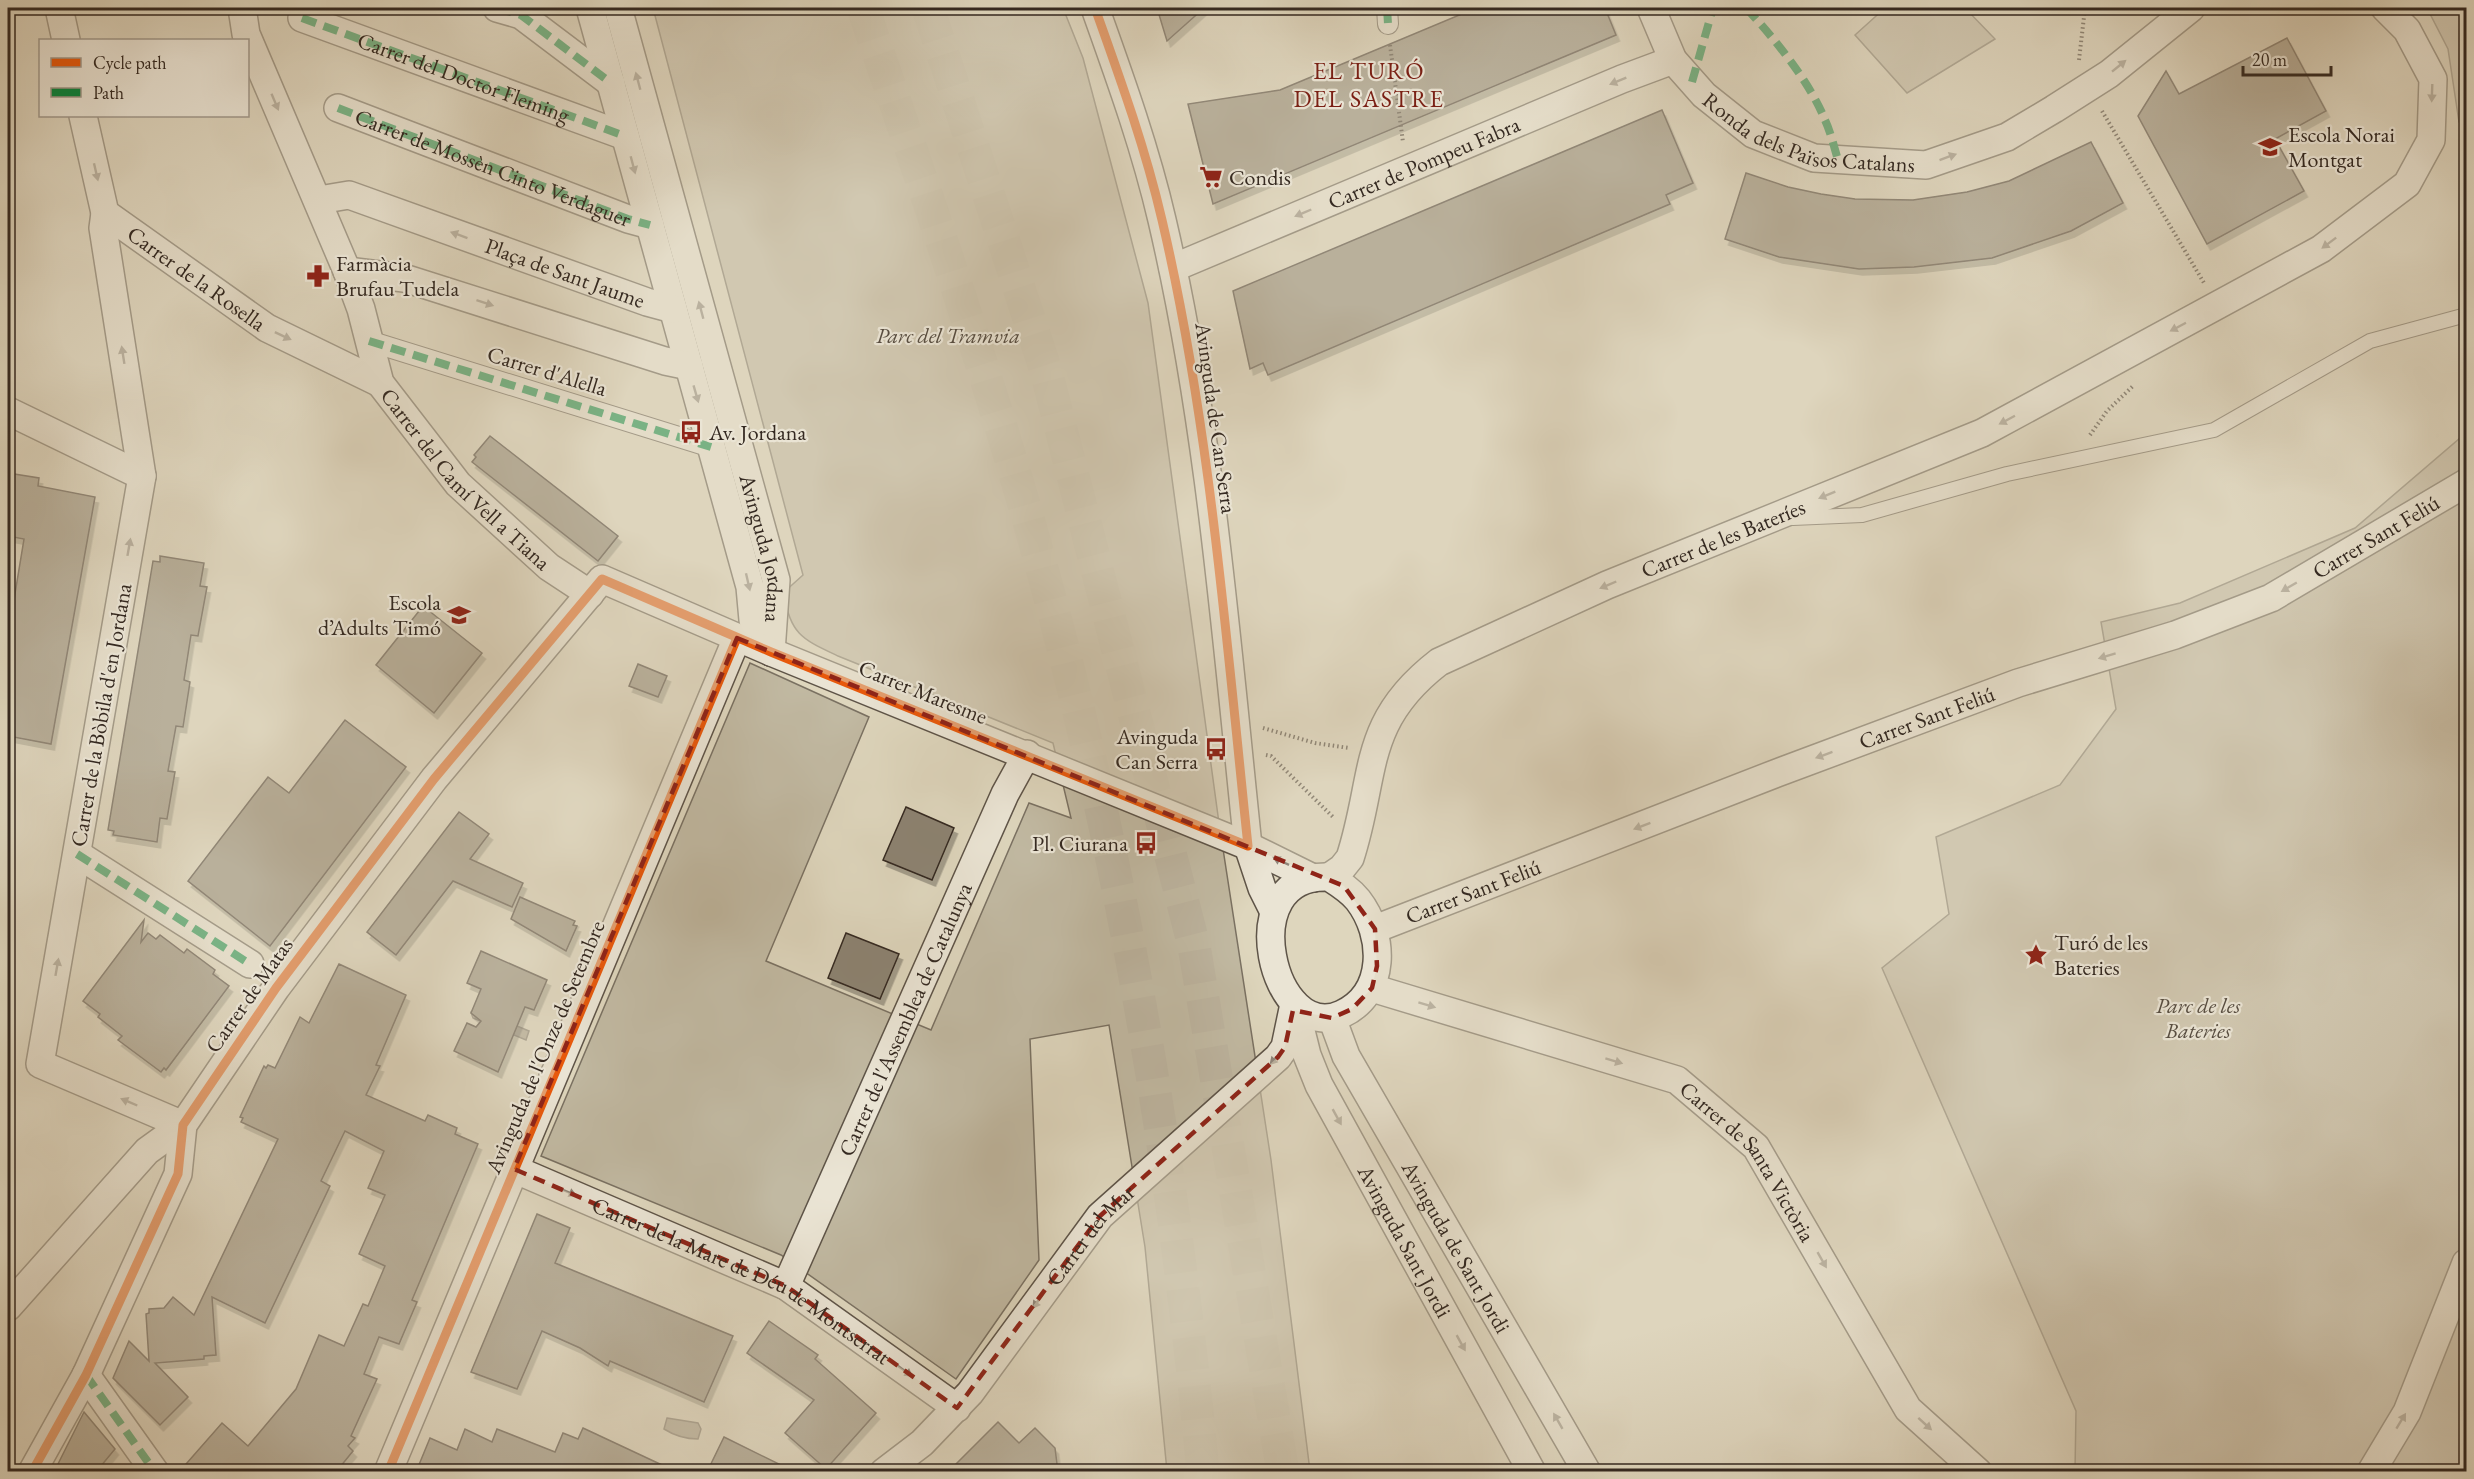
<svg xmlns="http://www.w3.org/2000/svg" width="2474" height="1479" font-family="'EB Garamond',serif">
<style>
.green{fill:#c1b9a2;stroke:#7a7162;stroke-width:1.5}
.water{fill:#a49b88;stroke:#776d5f;stroke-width:1.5}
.building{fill:#8c8372;stroke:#342921;stroke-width:1.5;filter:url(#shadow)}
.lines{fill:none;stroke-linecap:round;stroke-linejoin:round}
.motorway-tunnel{stroke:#bcb39e;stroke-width:33;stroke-dasharray:33 16;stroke-linecap:butt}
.service-casing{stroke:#5e5448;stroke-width:16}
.pedestrian-casing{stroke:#5e5448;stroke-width:22}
.minor-casing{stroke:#5e5448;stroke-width:30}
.path{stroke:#342921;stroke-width:4;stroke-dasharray:1.5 3;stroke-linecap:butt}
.service{stroke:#eae4d4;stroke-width:14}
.pedestrian{stroke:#eae4d4;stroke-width:20}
.minor{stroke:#eae4d4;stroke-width:27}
.quiet{stroke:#00873e;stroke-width:8;stroke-dasharray:15 8;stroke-linecap:butt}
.cycleway-casing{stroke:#eae4d4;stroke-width:13}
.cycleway{stroke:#e8590c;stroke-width:9}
.oneway{fill:#8f867a}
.marked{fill:none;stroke:#8f2418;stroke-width:4.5;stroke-dasharray:12 8;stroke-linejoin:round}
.labels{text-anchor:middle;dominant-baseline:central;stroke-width:4.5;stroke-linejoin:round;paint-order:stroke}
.street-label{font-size:22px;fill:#342921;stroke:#eae4d4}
.poi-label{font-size:22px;fill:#342921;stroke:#eae4d4;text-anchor:start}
.park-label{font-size:22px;font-style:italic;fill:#574d41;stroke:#eae4d4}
.neighbourhood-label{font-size:24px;letter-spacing:1.5px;fill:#7a1f14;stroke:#eae4d4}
</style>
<defs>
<filter id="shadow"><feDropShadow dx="3.5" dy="6" stdDeviation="0" flood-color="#0004"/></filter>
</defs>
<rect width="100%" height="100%" fill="#ded6bd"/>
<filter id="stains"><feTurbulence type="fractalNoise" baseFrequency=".00333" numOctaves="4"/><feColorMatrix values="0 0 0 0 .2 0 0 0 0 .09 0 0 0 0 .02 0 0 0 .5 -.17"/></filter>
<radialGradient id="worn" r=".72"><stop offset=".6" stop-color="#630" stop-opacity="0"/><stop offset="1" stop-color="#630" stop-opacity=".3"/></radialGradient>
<g class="green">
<path d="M 653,8 L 1063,8 L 1083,58 L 1148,303 L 1219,823 L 1271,1160 L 1310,1471 L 1167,1471 L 1145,1247 L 1109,1025 L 1030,1039 L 1039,1260 L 956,1379 L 781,1255 L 541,1156 L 750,663 L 869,717 L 766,961 L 931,1030 L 1029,803 L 1071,818 L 1053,743 L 838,656 C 800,638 792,635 783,593 L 803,575 Z"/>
<polygon points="1885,8 1965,8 1995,39 1907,93 1855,35"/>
<polygon points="2427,8 2466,8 2466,130 2459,122 2448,49"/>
<polygon points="2466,433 2466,1471 2075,1471 2076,1411 1882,968 1949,914 1936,837 2060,785 2116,709 2101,622 2180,603 2355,528"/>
</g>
<g class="water">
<polygon points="476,1009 529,1031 526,1040 473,1018 471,1012"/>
<path d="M 667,1418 L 698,1423 L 701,1429 L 698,1439 C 686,1439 675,1436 664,1429 Z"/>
</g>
<g class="building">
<polygon points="1157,8 1204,8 1167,41"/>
<polygon points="1476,8 1605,8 1616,35 1213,204 1188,104 1280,90"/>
<polygon points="2287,38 2326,111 2275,139 2304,191 2207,244 2138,116 2166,71 2179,94"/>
<polygon points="1662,110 1693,183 1666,195 1670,204 1268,375 1263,363 1250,369 1233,291"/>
<polygon points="2091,142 2123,203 2071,231 1992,258 1914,267 1859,269 1779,257 1725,239 1746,173 1788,187 1821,194 1855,199 1913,200 1967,192 2009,181"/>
<polygon points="490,436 618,536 598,561 472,462 476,457 474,455"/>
<polygon points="8,473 39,478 38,486 95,497 51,744 8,736 8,636 24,539 8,536"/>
<polygon points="160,556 204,563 200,586 207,587 198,636 191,635 184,680 190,682 183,727 176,726 168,771 175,772 167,819 160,818 157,842 113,835 114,831 108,830 153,561 160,562"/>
<polygon points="423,606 482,653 434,713 376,665"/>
<polygon points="638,664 667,676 658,697 629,686"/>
<polygon points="345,720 406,767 270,946 188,881 268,777 289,793"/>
<polygon points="906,807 954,828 932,880 883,860"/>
<polygon points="459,812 489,834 470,859 523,883 512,907 453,881 396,955 367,932"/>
<polygon points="520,897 575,921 573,925 577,926 566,951 511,919"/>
<polygon points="144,920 141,942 148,933 156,939 160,935 184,953 187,949 215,970 213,974 229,986 166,1070 164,1068 161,1072 118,1040 122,1036 98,1017 100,1014 83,1001"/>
<polygon points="846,933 899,954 880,999 828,978"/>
<polygon points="481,951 547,980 534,1010 525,1007 498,1072 454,1051 467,1023 476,1027 481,1021 471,1013 481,989 467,983"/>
<polygon points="339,964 406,995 376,1065 380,1066 366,1095 425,1121 428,1115 457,1128 455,1134 478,1144 412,1300 417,1302 399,1344 379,1337 364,1374 377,1379 351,1436 355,1438 348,1446 353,1451 336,1472 179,1472 222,1423 248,1446 296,1389 319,1335 344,1346 363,1304 368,1306 385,1266 359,1254 385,1195 368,1188 384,1151 345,1131 321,1181 330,1186 265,1323 212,1297 216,1355 204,1356 204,1359 155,1363 188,1397 160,1425 113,1378 129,1341 149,1361 146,1314 149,1313 149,1309 164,1308 173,1297 194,1315 278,1139 241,1122 243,1118 240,1117 264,1066 266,1068 268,1065 275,1068 300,1017 309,1023"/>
<polygon points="537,1214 570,1228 555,1263 733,1336 704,1402 610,1361 608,1366 580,1348 542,1331 517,1389 471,1372"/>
<polygon points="769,1321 818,1355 815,1359 876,1413 826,1469 785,1433 814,1400 747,1353"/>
<polygon points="84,1412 115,1449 96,1472 54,1472"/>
<polygon points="998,1422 1019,1443 1035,1428 1055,1448 1058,1472 948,1472"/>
<polygon points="583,1428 677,1472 416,1472 430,1438 457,1450 465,1429 492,1442 497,1429 555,1452 563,1433 578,1439"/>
<polygon points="724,1437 795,1472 707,1472"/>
</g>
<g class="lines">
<g class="motorway-tunnel">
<path d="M 863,8 C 932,210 1002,414 1056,621 C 1129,899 1176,1186 1203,1472"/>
<polyline points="928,8 1046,371 1194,946 1283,1472"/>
</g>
<g class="service-casing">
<polyline id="service" points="1793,518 1862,515 2007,474 2214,430 2370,341 2466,315"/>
</g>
<g class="pedestrian-casing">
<g id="pedestrian">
<polyline points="1387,8 1388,24"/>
<polyline points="369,341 711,447"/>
</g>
</g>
<g class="minor-casing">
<g id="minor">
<polyline points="59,8 66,40"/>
<path id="s1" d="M 242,8 L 246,34 L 347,271 L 361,309 L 380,383 L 458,484 L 549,567 L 590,594"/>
<polyline points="497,8 521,15 611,83"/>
<polyline points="590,8 750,587 753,620 771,652"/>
<path id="s2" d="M 618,8 L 776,580 L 771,652"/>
<path d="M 1095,8 C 1120,78 1145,147 1162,220 C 1210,425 1226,637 1248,846 L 1262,888 L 1274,912"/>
<path id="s3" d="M 1651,8 L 1673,60 L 1704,95 L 1753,134 L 1814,158 L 1926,165 L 2007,137 L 2054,109 L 2109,74 L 2191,8"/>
<path id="s4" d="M 302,18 L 625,136"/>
<path id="s5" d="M 338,108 L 628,219 L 650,225"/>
<path id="s6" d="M 83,116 L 105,213 L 267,328 L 380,383"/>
<path id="s7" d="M 319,200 L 349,195 L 647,302 L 673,309"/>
<polyline points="105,213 103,228 142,476 40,1064 183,1125"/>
<path id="s8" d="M 1173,268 L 1622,79 L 1673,60"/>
<polyline points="347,271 404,278 665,361 689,366"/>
<polyline points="8,411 142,476"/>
<polyline points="77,854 250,964"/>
<path id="s9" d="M 1329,877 L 1342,868 L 1350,858 C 1377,775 1360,723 1439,662 L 1607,585 L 1982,433 L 2321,249 L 2407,184 L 2431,140 L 2433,79 L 2407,30 L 2385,8"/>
<path d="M 1329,877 C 1340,884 1350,890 1358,900 C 1385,935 1387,993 1342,1014 C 1273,1047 1230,872 1329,877 Z"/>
<path id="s10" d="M 1375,929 L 1777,773 L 2018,683 L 2175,635 L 2271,598 L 2466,483"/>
<path id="s11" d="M 1372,988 L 1677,1080 L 1756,1147 L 1908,1409 L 1978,1472"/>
<path id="s12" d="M 1296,1011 L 1307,1055 L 1319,1085 L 1532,1472"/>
<path id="s13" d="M 1332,1018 L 1346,1056 L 1587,1472"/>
<path id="s14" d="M 514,1169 L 786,1286 L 957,1408"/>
<path id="s15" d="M 786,1286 L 1005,794 L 1027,754"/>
<polyline points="8,1307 147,1151 183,1125"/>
<polyline points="86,1375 155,1472"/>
<polyline points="32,1472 86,1375 178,1174 183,1125 276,988 434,779 602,579 771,652 1248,846 1313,878"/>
<polyline points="388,1472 737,638"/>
<path id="s16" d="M 884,1472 L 922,1443 L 970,1393 L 1100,1216 L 1278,1057 L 1285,1047 L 1294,1004"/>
<polyline points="2371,1472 2407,1412 2466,1263"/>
</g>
</g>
<g class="path">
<polyline points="1390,45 1403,142"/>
<polyline points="2079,60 2085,8"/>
<polyline points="2102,111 2204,283"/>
<polyline points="2090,435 2107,411 2134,385"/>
<polyline points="1263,728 1315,743 1349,748"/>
<polyline points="1266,755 1271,756 1333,817"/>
</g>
<use href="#service" class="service"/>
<use href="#pedestrian" class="pedestrian"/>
<use href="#minor" class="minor"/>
<g class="quiet">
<polyline points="497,8 521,15 611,83"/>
<polyline points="1387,8 1388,24"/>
<path d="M 1746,8 C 1774,38 1810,82 1825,120 C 1831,133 1834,147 1838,160"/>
<polyline points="302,18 625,136"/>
<polyline points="1692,82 1713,8"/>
<polyline points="338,108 628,219 650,225"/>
<polyline points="369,341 711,447"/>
<polyline points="77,854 250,964"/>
<polyline points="86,1375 155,1472"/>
</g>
<g class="cycleway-casing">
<g id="cycleway">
<path d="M 32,1472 L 86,1375 L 178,1174 L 183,1125 L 276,988 L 434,779 L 602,579 L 771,652 L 1248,846 C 1226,637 1210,425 1162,220 C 1145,147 1120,78 1095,8"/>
<polyline points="388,1472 737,638"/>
</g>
</g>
<use href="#cycleway" class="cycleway"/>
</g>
<defs><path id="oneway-solid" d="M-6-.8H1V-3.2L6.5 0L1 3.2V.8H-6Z" transform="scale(1.5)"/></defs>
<g class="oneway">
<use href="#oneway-solid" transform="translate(2119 66) rotate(-39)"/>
<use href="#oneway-solid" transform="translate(638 81) rotate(-105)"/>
<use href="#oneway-solid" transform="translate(1618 81) rotate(158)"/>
<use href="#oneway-solid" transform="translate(2432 93) rotate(92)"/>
<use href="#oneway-solid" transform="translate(275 102) rotate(67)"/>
<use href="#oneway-solid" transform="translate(1948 157) rotate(-20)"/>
<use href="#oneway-solid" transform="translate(633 165) rotate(75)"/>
<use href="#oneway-solid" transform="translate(96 172) rotate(77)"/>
<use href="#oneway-solid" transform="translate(1303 213) rotate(157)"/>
<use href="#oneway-solid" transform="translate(459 235) rotate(-160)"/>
<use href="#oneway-solid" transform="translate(2329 243) rotate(143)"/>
<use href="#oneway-solid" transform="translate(485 303) rotate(18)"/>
<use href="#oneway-solid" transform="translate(701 310) rotate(-105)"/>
<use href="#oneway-solid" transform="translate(2178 327) rotate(152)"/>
<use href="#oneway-solid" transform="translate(283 336) rotate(25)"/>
<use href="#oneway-solid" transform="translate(123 355) rotate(-99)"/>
<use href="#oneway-solid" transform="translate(696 394) rotate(74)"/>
<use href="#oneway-solid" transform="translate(2007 420) rotate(152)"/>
<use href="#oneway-solid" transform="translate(1827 495) rotate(158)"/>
<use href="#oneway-solid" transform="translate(129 547) rotate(-80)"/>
<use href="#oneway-solid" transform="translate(748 582) rotate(77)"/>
<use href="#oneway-solid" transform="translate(1608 585) rotate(157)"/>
<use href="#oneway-solid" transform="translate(2289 587) rotate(150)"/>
<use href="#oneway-solid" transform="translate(2107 656) rotate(163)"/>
<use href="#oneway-solid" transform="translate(1824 755) rotate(160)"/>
<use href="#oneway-solid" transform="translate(1642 826) rotate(159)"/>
<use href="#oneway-solid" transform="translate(1281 861) rotate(-154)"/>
<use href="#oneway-solid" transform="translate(57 967) rotate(-80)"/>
<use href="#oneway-solid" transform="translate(1427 1005) rotate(17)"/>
<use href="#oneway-solid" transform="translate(1276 1058) rotate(133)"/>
<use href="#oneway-solid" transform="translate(1614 1061) rotate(17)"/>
<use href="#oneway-solid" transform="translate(129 1102) rotate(-157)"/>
<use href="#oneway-solid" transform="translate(1337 1117) rotate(61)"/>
<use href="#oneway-solid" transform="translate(568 1192) rotate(23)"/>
<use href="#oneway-solid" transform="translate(1822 1260) rotate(60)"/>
<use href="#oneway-solid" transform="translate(1038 1301) rotate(126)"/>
<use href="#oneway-solid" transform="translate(1461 1343) rotate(61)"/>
<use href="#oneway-solid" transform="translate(905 1371) rotate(36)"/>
<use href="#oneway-solid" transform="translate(1558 1421) rotate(-120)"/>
<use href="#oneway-solid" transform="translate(2401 1421) rotate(-59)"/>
<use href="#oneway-solid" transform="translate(1925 1424) rotate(42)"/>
</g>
<path d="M0 0H2474V1479H0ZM 737,638 L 1344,886 L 1375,929 L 1377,966 L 1372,988 L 1352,1009 L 1332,1018 L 1293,1010 L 1285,1047 L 1278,1057 L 1100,1216 L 957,1408 L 786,1286 L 514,1169 Z" fill="#ded6bd" fill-opacity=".55" fill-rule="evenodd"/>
<path class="marked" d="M 737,638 L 1344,886 L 1375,929 L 1377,966 L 1372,988 L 1352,1009 L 1332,1018 L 1293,1010 L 1285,1047 L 1278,1057 L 1100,1216 L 957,1408 L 786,1286 L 514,1169 Z"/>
<defs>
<g id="school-bare" transform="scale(1.8)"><path d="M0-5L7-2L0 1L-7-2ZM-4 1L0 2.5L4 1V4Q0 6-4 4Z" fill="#8f2418" stroke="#eae4d4" stroke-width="2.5" paint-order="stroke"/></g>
<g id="supermarket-bare" transform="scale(1.8)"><path d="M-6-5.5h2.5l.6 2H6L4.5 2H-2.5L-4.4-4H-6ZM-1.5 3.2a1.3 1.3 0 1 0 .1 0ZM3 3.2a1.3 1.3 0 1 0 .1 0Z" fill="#8f2418" stroke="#eae4d4" stroke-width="2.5" paint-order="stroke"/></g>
<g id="pharmacy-bare" transform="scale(1.8)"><path d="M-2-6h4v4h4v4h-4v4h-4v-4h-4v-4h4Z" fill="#8f2418" stroke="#eae4d4" stroke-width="2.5" paint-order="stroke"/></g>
<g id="bus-bare" transform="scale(1.8)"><path d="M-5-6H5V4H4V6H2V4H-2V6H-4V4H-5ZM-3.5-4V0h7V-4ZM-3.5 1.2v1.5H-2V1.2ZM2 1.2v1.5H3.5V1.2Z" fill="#8f2418" stroke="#eae4d4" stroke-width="2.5" paint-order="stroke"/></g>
<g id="sight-bare" transform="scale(1.8)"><path d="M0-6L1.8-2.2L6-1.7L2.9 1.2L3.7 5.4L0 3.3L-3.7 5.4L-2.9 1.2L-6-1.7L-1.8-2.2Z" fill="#8f2418" stroke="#eae4d4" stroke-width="2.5" paint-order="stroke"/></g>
</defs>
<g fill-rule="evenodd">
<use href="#school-bare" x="2270" y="147"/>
<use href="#supermarket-bare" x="1211" y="177"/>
<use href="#pharmacy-bare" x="318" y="276"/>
<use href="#bus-bare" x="691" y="432"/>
<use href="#school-bare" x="459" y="615"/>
<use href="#bus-bare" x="1216" y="749"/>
<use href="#bus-bare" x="1146" y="843"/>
<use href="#sight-bare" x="2036" y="955"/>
</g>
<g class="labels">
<g class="street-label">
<text stroke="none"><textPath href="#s4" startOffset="172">Carrer del Doctor Fleming</textPath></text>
<text stroke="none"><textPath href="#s3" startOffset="219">Ronda dels Països Catalans</textPath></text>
<text stroke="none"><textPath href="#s8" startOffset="272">Carrer de Pompeu Fabra</textPath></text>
<text stroke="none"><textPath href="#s5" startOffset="166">Carrer de Mossèn Cinto Verdaguer</textPath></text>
<text stroke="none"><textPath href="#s7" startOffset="260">Plaça de Sant Jaume</textPath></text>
<text stroke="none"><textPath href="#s6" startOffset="212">Carrer de la Rosella</textPath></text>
<text transform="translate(547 371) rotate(17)">Carrer d'Alella</text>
<text transform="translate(1216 418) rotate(82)">Avinguda de Can Serra</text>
<text stroke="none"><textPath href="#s1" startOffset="530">Carrer del Camí Vell a Tiana</textPath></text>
<text stroke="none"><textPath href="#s9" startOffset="560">Carrer de les Bateríes</textPath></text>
<text stroke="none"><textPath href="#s10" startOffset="1077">Carrer Sant Feliú</textPath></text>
<text stroke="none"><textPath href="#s2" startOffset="560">Avinguda Jordana</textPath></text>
<text transform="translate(923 692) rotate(22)">Carrer Maresme</text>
<text transform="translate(101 715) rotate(-80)">Carrer de la Bòbila d'en Jordana</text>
<text stroke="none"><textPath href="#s10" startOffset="591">Carrer Sant Feliú</textPath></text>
<text stroke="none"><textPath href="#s10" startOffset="105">Carrer Sant Feliú</textPath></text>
<text transform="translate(249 995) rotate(-55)">Carrer de Matas</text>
<text stroke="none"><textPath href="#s15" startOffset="292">Carrer de l'Assemblea de Catalunya</textPath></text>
<text transform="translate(545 1047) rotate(-67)">Avinguda de l'Onze de Setembre</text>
<text stroke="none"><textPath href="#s11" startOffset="428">Carrer de Santa Victòria</textPath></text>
<text stroke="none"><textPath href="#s16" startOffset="316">Carrer del Mar</textPath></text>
<text stroke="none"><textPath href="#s12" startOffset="256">Avinguda Sant Jordi</textPath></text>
<text stroke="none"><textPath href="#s13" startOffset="261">Avinguda de Sant Jordi</textPath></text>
<text stroke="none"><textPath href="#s14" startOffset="254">Carrer de la Mare de Déu de Montserrat</textPath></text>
</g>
<g class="poi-label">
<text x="2288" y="134">Escola Norai<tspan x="2288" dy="25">Montgat</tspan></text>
<text x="1229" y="177">Condis</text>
<text x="336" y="263">Farmàcia<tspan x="336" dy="25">Brufau Tudela</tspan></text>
<text x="709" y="432">Av. Jordana</text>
<text x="441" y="602" text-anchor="end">Escola<tspan x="441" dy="25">d’Adults Timó</tspan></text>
<text x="1198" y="736" text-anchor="end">Avinguda<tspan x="1198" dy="25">Can Serra</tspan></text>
<text x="1128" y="843" text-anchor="end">Pl. Ciurana</text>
<text x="2054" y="942">Turó de les<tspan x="2054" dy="25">Bateries</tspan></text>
</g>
<g class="park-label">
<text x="948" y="335">Parc del Tramvia</text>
<text x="2198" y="1005">Parc de les<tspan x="2198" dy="25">Bateries</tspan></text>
</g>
<g class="neighbourhood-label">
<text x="1369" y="70">EL TURÓ<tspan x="1369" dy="28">DEL SASTRE</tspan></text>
</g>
</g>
<rect width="2474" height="1479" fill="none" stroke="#ded6bd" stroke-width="30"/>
<rect x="9" y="9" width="2456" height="1461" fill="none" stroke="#342921" stroke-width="3"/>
<rect x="15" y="15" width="2444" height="1449" fill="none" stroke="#342921" stroke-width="1.5"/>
<rect x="39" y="39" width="210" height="78" fill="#eae4d4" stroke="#a1998c" stroke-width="1.5"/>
<rect x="51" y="58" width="30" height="9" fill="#e8590c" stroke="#a1998c" stroke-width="1.5"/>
<text x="93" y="69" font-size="18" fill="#342921">Cycle path</text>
<rect x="51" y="88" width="30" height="9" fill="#00873e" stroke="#a1998c" stroke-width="1.5"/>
<text x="93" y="99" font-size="18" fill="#342921">Path</text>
<path d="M2243 66v9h88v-9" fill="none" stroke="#342921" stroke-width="3"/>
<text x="2252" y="66" font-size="18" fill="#342921" stroke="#eae4d4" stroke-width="4.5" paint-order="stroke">20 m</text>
<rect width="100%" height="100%" filter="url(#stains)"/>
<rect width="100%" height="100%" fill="url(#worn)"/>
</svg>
